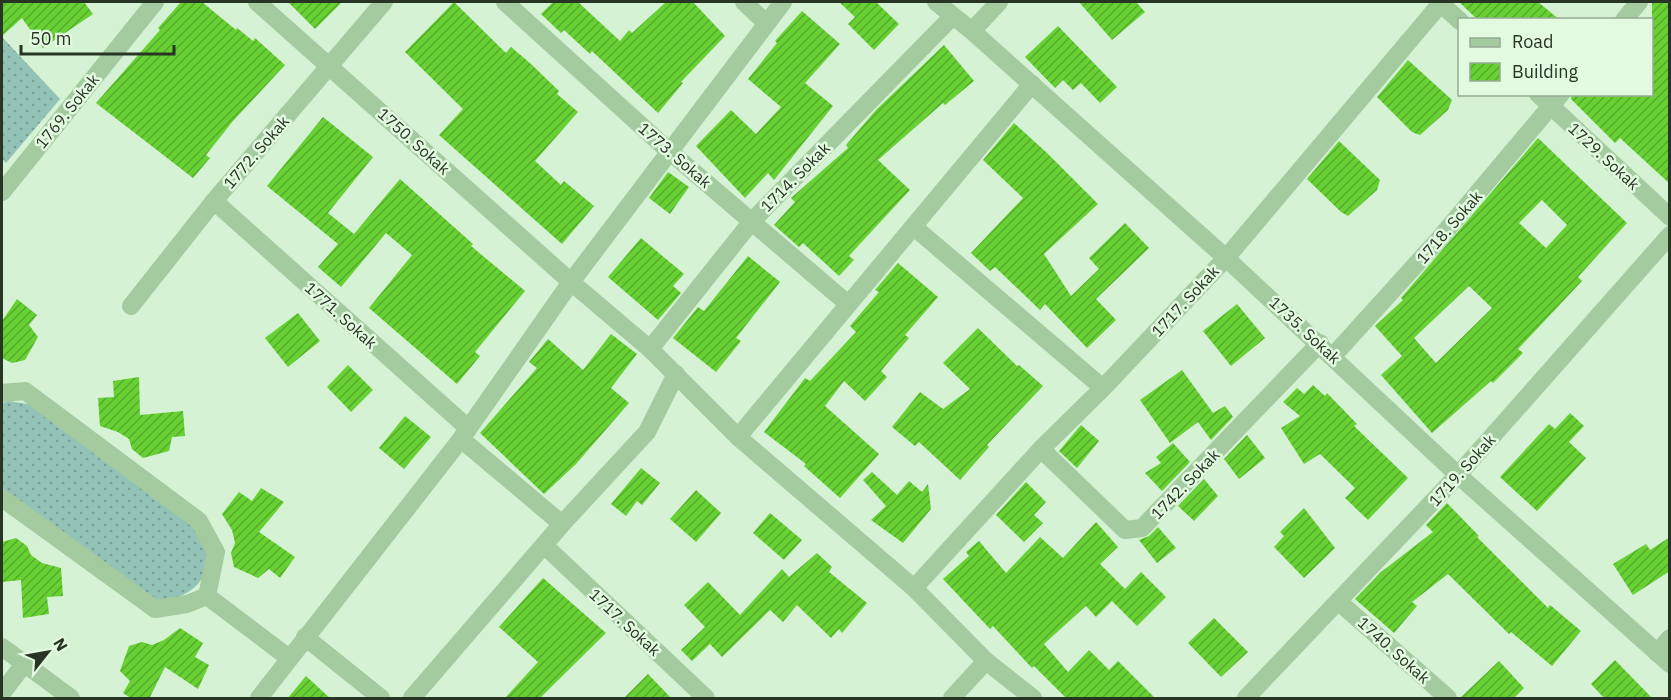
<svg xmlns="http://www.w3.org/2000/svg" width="1671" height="700" font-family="'IBM Plex Sans',sans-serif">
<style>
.grass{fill:url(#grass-dots)}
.building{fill:url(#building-hatch);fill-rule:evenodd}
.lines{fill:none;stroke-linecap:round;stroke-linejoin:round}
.minor{stroke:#a4cba0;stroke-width:18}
.labels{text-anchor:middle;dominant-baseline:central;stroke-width:5;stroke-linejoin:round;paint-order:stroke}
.street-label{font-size:16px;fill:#283424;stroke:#e1fae0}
</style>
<defs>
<pattern id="grass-dots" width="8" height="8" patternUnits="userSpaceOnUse" patternTransform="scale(1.5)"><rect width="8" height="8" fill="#93c2b7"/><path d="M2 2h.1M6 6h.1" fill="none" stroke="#789e95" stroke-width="1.8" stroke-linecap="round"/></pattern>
<pattern id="building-hatch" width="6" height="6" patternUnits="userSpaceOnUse" patternTransform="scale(1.5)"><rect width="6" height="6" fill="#67d134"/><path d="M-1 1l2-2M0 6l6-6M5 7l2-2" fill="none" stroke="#55aa2c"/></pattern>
</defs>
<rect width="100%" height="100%" fill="#d5f2d4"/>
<g class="grass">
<polygon points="2,37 60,99 6,163 2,159"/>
<path d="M 9,401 L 33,405 L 196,529 L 208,550 C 207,558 207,567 204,574 C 197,593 170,603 151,600 L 2,488 L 2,403 Z"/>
</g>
<g class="building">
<polygon points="2,2 84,2 93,14 43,48 22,18 2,36"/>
<polygon points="181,2 202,2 236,30 237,28 253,41 255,38 285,65 233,121 206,155 210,158 193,178 96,103 160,30 158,28"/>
<polygon points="288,2 342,2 315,29"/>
<polygon points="454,2 506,53 511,47 531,64 559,91 557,94 578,112 535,161 561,185 564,181 594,206 562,244 439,135 463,109 405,52"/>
<polygon points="553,2 578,2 620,41 629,30 632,33 666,2 693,2 725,36 681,82 683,83 658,113 592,51 590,54 564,30 561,33 541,14"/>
<polygon points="839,2 876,2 899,24 874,50 848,24 855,17"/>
<polygon points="1079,2 1136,2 1145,12 1112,40"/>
<polygon points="1459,2 1538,2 1560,20 1478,20"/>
<polygon points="1652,2 1670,2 1670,184 1620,138 1615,143 1571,99 1572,94 1652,94"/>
<polygon points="802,11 840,44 805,83 833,106 774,180 768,173 745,198 696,146 731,110 756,134 781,107 748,79 777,43 775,41"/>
<polygon points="1058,26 1117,87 1100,103 1081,83 1073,90 1063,80 1055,88 1025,57"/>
<polygon points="944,45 974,81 945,105 943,103 878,160 910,190 858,246 849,256 854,260 839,276 803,243 799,247 774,225 795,202 791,198 848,148 846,145 876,110"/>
<polygon points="1408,60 1452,100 1448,110 1420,135 1412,132 1377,97"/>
<polygon points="323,117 373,157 328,213 354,234 400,179 473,244 471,246 525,291 475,352 480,356 457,384 369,308 412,255 386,233 341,287 318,267 338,244 267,186"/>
<polygon points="1014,123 1047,153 1098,204 1044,254 1071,296 1099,269 1089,258 1125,223 1149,248 1096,299 1116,320 1087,348 1045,304 1040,310 995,267 990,271 971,253 1023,198 983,160"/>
<path d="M 1538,138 L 1627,223 L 1578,277 L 1582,281 L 1518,349 L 1523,353 L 1493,383 L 1491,381 L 1432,433 L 1381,375 L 1402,356 L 1375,326 L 1403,300 L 1401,298 ZM 1542,200 L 1567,225 L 1546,248 L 1519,223 ZM 1469,286 L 1492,308 L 1436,363 L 1414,338 Z"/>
<polygon points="1339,141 1380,180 1377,190 1348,216 1341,212 1307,179"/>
<polygon points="668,172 689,187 670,214 649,198"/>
<polygon points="641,238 684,274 673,286 681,293 658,320 608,277"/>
<polygon points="748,256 780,282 736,338 741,341 716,372 673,338 698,307 704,311"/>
<polygon points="898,263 938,297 905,335 909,338 881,371 887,377 865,401 844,381 825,406 879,454 840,498 804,466 806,464 764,432 805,378 810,381 856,332 850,326 879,292 875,290"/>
<polygon points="17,299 37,315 29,325 38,337 25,360 12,363 2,358 2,321"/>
<polygon points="1237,304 1265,338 1231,366 1203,331"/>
<polygon points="298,313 320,341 288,367 265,338"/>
<polygon points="978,328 1017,366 1019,365 1043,386 987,445 989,447 960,480 919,442 915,446 892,427 920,392 943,409 970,389 943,363"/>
<polygon points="611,334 637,354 611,388 629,403 576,464 544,494 480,433 537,368 529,362 548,339 583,370"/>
<polygon points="348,365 373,390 351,412 327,387"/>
<polygon points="1182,370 1213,413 1225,406 1233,417 1211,440 1198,422 1170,443 1140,400"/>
<polygon points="139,377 140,415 183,411 185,436 172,437 169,451 143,458 132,449 129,439 118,432 100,426 98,398 114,397 113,381"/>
<polygon points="1313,385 1325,396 1327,393 1357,424 1354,426 1408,478 1368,520 1345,498 1355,488 1320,454 1304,464 1281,428 1300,416 1283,402 1297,388 1304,394"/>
<polygon points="1570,413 1584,426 1569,442 1586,458 1537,511 1500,477 1549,424 1555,429"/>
<polygon points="405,416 431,437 404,469 379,448"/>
<polygon points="1081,425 1099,441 1077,468 1059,451"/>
<polygon points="1247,435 1265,458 1239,479 1224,459"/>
<polygon points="1173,443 1190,462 1162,491 1145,473 1161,463 1156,457"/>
<polygon points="641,468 660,483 642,505 637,501 626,516 611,504"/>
<polygon points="872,472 897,495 909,481 922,492 928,484 931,509 903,543 871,520 886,506 863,480"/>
<polygon points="1204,479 1218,496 1194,521 1178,506"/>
<polygon points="1026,482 1046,502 1034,515 1043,523 1024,542 996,515"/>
<polygon points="261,488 284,502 259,532 295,557 280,578 269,569 258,578 234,567 231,553 235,543 232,530 222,514 239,492 252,501"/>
<polygon points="696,490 721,513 696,542 670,519"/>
<polygon points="1447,503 1479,536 1477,537 1548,608 1550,605 1581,631 1552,666 1511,632 1509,634 1448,574 1412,602 1417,606 1394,633 1355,599 1381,572 1433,532 1426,525"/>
<polygon points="1304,508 1335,548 1304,578 1274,547 1284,536 1280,532"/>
<polygon points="770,513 802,540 784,560 753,533"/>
<polygon points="1096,522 1118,547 1100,564 1125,589 1141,572 1166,597 1137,626 1112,601 1096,617 1086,606 1044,644 1068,672 1089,650 1109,670 1118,661 1156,699 1067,699 1034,666 1032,668 993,626 990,629 943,579 969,556 966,552 979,541 1006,573 1040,537 1063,558"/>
<polygon points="1158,527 1176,548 1157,563 1139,540 1149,536"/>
<polygon points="1670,537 1670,571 1633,595 1613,564 1646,544 1650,550"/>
<polygon points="16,538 27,546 31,555 42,563 61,568 63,596 47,597 49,614 23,618 21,580 2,582 2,542"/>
<polygon points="817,553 832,567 829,572 867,603 842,633 839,629 831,638 797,605 783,622 770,610 722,657 710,644 692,661 681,650 705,627 684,605 708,582 740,615 782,569 789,577"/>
<polygon points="543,578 606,633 539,699 504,699 538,662 499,627"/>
<polygon points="1214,618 1248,652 1221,677 1188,643"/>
<polygon points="180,628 203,643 195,657 209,665 198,689 165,667 149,699 132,699 123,693 130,681 120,671 129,646 142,642 152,645 164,640"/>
<polygon points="1615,660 1653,699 1605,699 1591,684"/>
<polygon points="1499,661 1524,688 1513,699 1459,699"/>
<polygon points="648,674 672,699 623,699"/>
<polygon points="306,676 331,699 287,699"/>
</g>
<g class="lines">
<g class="minor">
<polyline points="257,2 571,282 650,349 738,437 914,588 986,661 1033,698"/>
<polyline points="505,2 669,151 848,304"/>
<polyline points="744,2 766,23"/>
<polyline points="936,2 972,31 1226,258 1458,475 1670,664"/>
<polyline points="1439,2 1460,21"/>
<polyline points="1624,20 1639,2"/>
<polyline points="972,31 999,2"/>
<polyline points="1538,94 1670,217"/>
<polyline points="2,192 155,2"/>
<polyline points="214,201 468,428"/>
<polyline points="914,227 1103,388"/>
<polyline points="131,306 214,201 384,2"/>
<polyline points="650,349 752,221 953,16"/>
<polyline points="1333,356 1439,239 1561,94"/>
<polyline points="2,393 25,391 199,521 216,552 207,596 187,604 155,609 2,498"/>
<polyline points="738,437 1032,84"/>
<polyline points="461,439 562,524"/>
<polyline points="1041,449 1125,530 1142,528 1320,343"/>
<polyline points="545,546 706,698"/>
<polyline points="914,588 1041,449 1103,388 1226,258 1442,2"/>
<polyline points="207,596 289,658"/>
<polyline points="1339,602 1448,698"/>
<polyline points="305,637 381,698"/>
<polyline points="2,647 71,698"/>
<polyline points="1657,653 1670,638"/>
<polyline points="2,693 24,664"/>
<polyline points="259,698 461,439 571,282 783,2"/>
<polyline points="412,698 562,524 647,432 676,374"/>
<polyline points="952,698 986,661"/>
<polyline points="1246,698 1458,475 1670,235"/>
</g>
</g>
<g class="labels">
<g class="street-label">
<text transform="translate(67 111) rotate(-51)">1769. Sokak</text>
<text transform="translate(414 141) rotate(42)">1750. Sokak</text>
<text transform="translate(256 152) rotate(-49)">1772. Sokak</text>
<text transform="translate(675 155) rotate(41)">1773. Sokak</text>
<text transform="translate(1604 156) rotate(43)">1729. Sokak</text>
<text transform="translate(795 177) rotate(-45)">1714. Sokak</text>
<text transform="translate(1449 227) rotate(-49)">1718. Sokak</text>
<text transform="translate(1185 301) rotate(-47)">1717. Sokak</text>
<text transform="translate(341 315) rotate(42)">1771. Sokak</text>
<text transform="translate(1305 330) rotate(43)">1735. Sokak</text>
<text transform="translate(1462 470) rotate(-48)">1719. Sokak</text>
<text transform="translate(1185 484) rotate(-46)">1742. Sokak</text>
<text transform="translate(625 622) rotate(43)">1717. Sokak</text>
<text transform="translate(1394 650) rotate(42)">1740. Sokak</text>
</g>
</g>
<rect width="1671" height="700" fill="none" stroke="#283424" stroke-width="6"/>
<rect x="1458" y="18" width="195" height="78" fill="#e1fae0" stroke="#97ab95" stroke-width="1.5"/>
<rect x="1470" y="38" width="30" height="9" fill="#a4cba0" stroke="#97ab95" stroke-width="1.5"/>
<text x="1512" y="48" font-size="18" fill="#283424">Road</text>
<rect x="1470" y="63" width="30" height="18" fill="url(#building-hatch)" stroke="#97ab95" stroke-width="1.5"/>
<text x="1512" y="78" font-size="18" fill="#283424">Building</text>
<g transform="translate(48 652) rotate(59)" stroke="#e1fae0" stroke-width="4.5" paint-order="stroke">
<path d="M0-4.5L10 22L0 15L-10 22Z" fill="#283424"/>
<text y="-9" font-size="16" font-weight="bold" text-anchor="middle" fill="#283424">N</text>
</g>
<path d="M21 45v9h153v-9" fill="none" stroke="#283424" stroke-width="3"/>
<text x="30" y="45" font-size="18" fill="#283424" stroke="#e1fae0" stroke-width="4.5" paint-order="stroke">50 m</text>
</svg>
